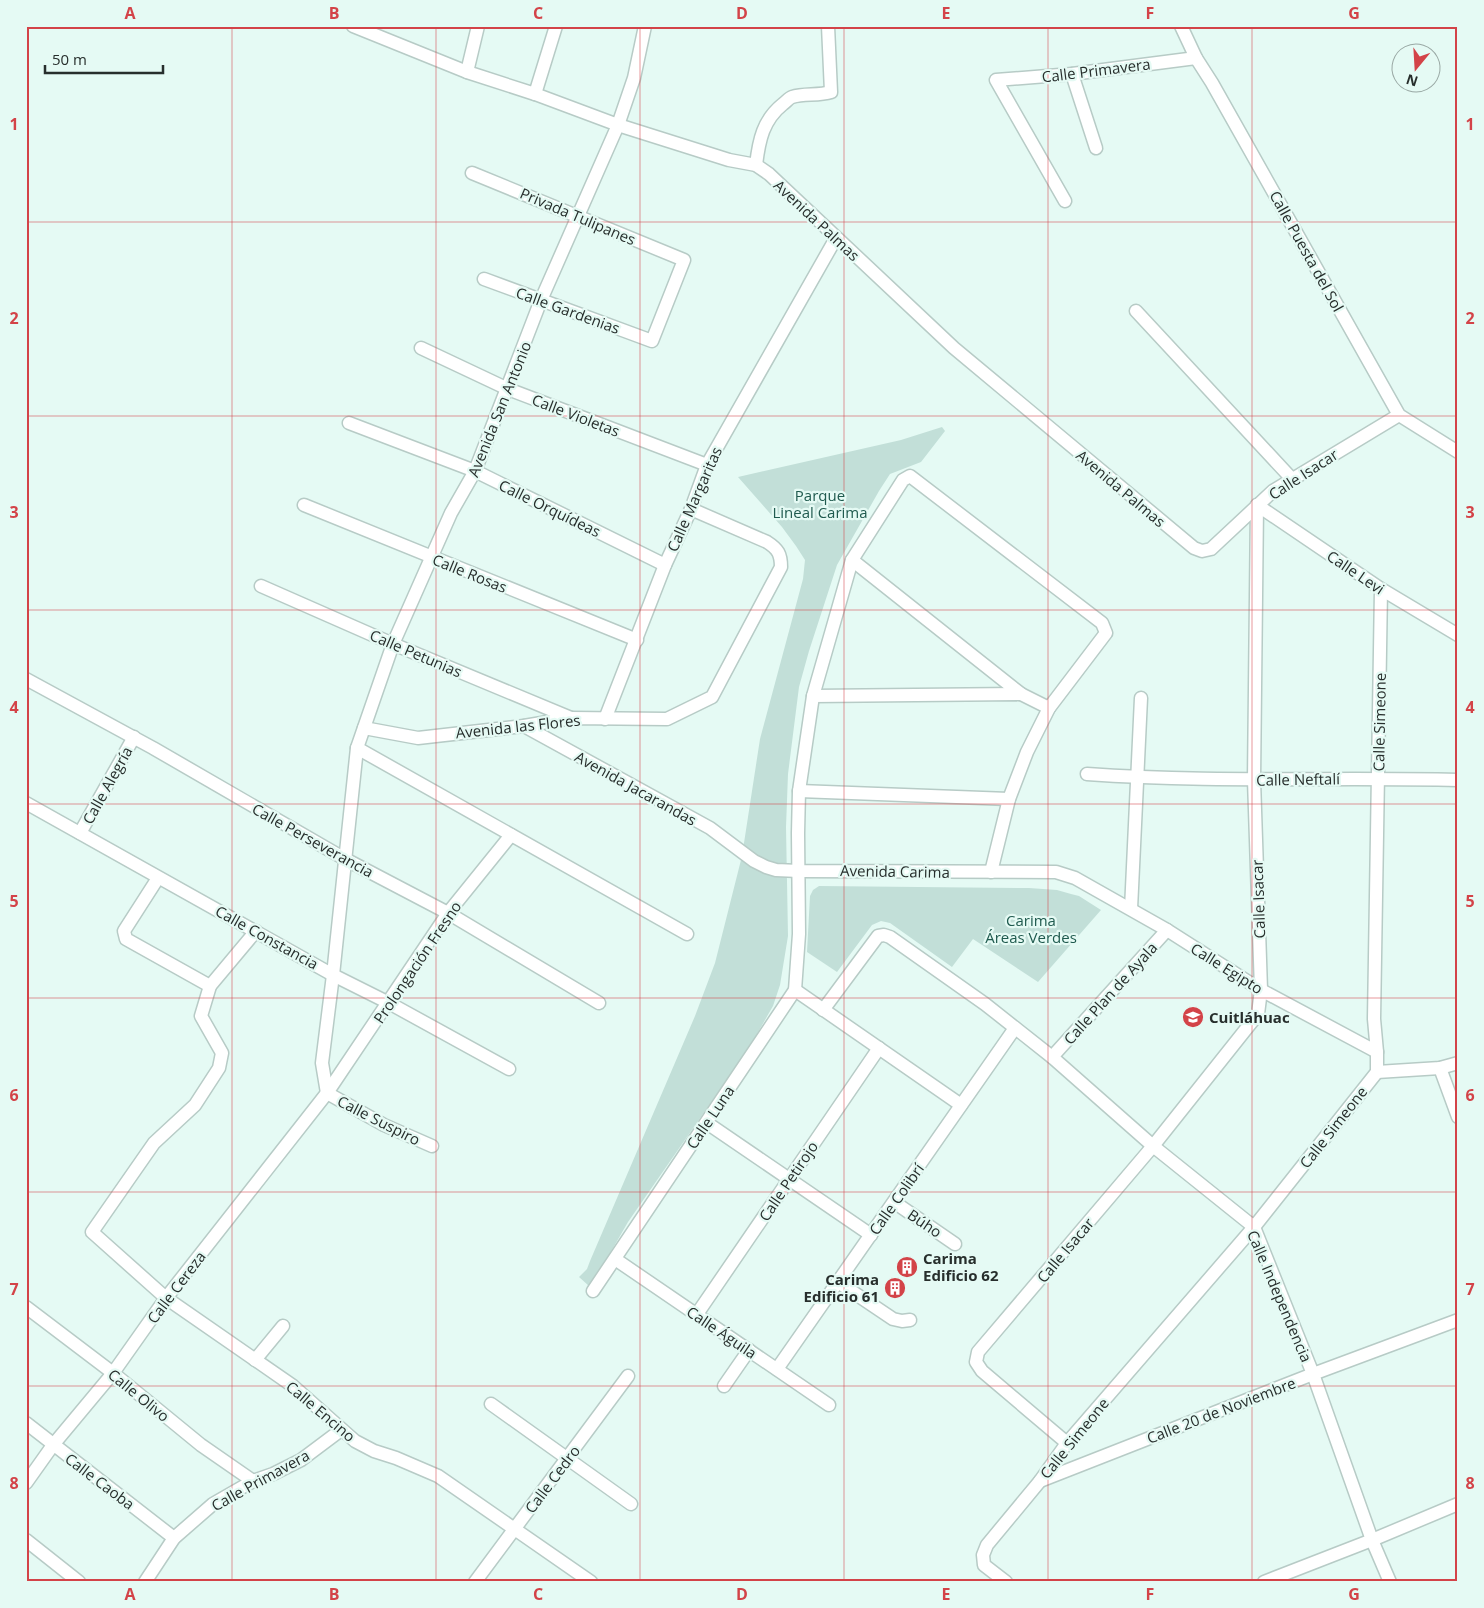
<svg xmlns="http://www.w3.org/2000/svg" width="1484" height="1608" font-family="'Open Sans',sans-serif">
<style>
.green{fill:#c2dfd8}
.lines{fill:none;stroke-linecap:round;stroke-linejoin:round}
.street-casing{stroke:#b7cbc6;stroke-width:15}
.street{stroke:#fff;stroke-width:12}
.grid{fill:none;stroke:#d34348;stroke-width:1;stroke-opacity:0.55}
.labels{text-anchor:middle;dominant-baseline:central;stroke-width:4.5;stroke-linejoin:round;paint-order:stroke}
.street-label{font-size:15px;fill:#272e2c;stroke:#e5faf4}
.park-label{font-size:15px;fill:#1f5a4e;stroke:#e5faf4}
.poi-label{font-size:15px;font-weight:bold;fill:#272e2c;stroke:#e5faf4;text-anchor:start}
.neatline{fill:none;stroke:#d34348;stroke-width:2}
.grid-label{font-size:16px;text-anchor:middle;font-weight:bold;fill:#d34348}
</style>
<rect width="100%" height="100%" fill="#e5faf4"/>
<g class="green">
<polygon points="942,427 945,431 921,462 890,474 879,491 837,565 809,651 799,687 788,774 786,827 788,936 780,985 773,1006 750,1046 628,1222 609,1255 589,1286 579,1277 587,1269 590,1261 695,1016 715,963 742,856 760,739 803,579 805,560 796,546 782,527 738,477 901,440"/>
<polygon points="819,886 1029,888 1057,890 1071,894 1079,896 1101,910 1038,982 973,939 952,967 890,923 881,921 872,925 837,972 807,952 810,896 813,890"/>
</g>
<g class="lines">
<g class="street-casing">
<g id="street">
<polyline points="353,26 467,72 535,94 618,125 729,160 756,165 769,174 954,348 1194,548 1202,551 1211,549 1273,491 1399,415"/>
<polyline points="1181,26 1196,58 1212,83 1399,415 1458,452"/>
<polyline points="467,72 478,26"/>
<polyline points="1072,74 1096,148"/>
<polyline points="535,94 556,26"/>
<path d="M 756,165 C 759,140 763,120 783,104 C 786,102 789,98 792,97 C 804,93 818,96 831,92 L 828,26"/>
<polyline points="472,173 684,260 652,341 484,279"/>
<polyline points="1065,201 996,80 1072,74 1196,58"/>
<polyline points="1136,311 1292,479"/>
<polyline points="421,348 508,389 707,465"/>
<polyline points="349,423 475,471 665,565"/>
<polyline points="304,505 637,640"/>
<polyline points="1257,505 1381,589 1458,635"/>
<polyline points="852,560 1021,694"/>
<polyline points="261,586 393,644 571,718"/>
<polyline points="26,679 153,748 345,859 448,913 599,1003"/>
<polyline points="813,696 1021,694 1049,708"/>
<polyline points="605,719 665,565 691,509 707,465 836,238"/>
<polyline points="524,726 710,828 754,861 766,867 776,870 799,871 1056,872 1075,878 1167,930 1261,990 1377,1052"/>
<path d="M 364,728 L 418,738 L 524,726 L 571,718 L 667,719 L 712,697 L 781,567 C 781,554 778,549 767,542 L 691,509"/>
<polyline points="357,748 687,934"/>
<path d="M 1087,774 C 1211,783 1334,777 1458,780"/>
<polyline points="799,791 1009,799"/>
<polyline points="26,803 333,975 389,1003 509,1069"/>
<polyline points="80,833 134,737"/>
<polyline points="158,878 124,931 126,939 210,986"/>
<polyline points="1131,909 1141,698"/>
<polyline points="256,931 210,986 201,1016 222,1053 219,1068 195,1105 154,1143 92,1232 166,1298 293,1386 355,1441 374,1451 396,1458 438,1476 591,1582"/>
<polyline points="795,990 961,1105"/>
<polyline points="823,1010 878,936 884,935 890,937 985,1004 1052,1057 1153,1146 1254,1227 1313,1374 1372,1540 1390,1582"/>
<polyline points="1052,1057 1167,930"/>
<polyline points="1440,1068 1458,1117"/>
<polyline points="1377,1072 1440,1068 1458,1063"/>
<polyline points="327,1093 322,1063 333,975 357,748 393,644 451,513 475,471 541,300 618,125 634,78 645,26"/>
<polyline points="327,1093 384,1125 432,1146"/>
<polyline points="707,1123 871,1235"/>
<polyline points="894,1202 955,1244"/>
<polyline points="615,1259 829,1405"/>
<polyline points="838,1282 893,1319 902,1321 910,1320"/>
<polyline points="593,1291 795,990 799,934 798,833 799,791 813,696 852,560 903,480 910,476 1102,623 1106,633 1049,708 1027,752 1009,799 991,872"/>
<polyline points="26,1307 113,1373 201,1445 253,1481"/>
<polyline points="697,1314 879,1048"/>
<polyline points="255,1360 283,1326"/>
<polyline points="777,1369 1015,1028"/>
<polyline points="724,1386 749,1350"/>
<polyline points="491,1404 631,1504"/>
<polyline points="26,1423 174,1538"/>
<polyline points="1067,1443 982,1371 976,1362 978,1352 1153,1146 1258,1014 1261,990 1254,780 1257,505"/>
<polyline points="1040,1481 1313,1374 1458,1320"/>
<polyline points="26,1483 53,1445 113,1373 166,1298 327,1093 448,913 511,835"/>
<polyline points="26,1540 79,1582"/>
<polyline points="145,1582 174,1538 213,1504 253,1481 273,1474 301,1460 341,1430"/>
<polyline points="475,1582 628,1376"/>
<polyline points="1006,1582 984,1565 983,1555 987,1545 1040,1481 1067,1443 1254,1227 1377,1072 1377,1052 1374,1019 1381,589"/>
<polyline points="1264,1582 1372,1540 1458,1504"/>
</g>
</g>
<use href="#street" class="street"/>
</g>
<path class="grid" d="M 232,26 L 232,1582M 436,26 L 436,1582M 640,26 L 640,1582M 844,26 L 844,1582M 1048,26 L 1048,1582M 1252,26 L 1252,1582M 26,222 L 1458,222M 26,416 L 1458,416M 26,610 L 1458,610M 26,804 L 1458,804M 26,998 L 1458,998M 26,1192 L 1458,1192M 26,1386 L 1458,1386"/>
<defs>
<g id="school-disc" transform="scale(1.125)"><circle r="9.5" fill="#d34348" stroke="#e5faf4"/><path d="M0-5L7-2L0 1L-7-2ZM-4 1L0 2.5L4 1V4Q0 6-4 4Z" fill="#fff"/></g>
<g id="building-disc" transform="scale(1.125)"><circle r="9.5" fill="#d34348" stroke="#e5faf4"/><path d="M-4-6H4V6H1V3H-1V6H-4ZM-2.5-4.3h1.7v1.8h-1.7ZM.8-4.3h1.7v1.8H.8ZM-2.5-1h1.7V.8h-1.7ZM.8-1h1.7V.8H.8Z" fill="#fff"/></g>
</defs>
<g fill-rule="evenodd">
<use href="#school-disc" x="1193" y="1017"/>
<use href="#building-disc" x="907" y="1267"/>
<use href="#building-disc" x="895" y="1288"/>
</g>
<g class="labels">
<g class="street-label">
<text transform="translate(1096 70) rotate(-7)">Calle Primavera</text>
<text transform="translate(578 216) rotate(23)">Privada Tulipanes</text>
<text transform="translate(817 220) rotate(43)">Avenida Palmas</text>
<text transform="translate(1307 251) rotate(61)">Calle Puesta del Sol</text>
<text transform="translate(568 310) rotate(20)">Calle Gardenias</text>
<text transform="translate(499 409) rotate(-68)">Avenida San Antonio</text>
<text transform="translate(576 415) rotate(21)">Calle Violetas</text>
<text transform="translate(1303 474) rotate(-33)">Calle Isacar</text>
<text transform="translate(1121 488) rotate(40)">Avenida Palmas</text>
<text transform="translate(694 499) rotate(-66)">Calle Margaritas</text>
<text transform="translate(550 508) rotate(26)">Calle Orquídeas</text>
<text transform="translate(1356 572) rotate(34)">Calle Levi</text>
<text transform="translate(470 573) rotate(22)">Calle Rosas</text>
<text transform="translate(416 653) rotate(23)">Calle Petunias</text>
<text transform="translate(1379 722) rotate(-89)">Calle Simeone</text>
<text transform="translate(518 726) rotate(-6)">Avenida las Flores</text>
<text transform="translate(1298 779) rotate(-1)">Calle Neftalí</text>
<text transform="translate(107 785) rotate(-61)">Calle Alegría</text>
<text transform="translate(636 788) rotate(29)">Avenida Jacarandas</text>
<text transform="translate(313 840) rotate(29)">Calle Perseverancia</text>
<text transform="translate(895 871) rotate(1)">Avenida Carima</text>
<text transform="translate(1258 899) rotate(-92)">Calle Isacar</text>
<text transform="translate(267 937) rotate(29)">Calle Constancia</text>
<text transform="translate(417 962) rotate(-56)">Prolongación Fresno</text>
<text transform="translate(1227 968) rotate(32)">Calle Egipto</text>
<text transform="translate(1110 993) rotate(-48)">Calle Plan de Ayala</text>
<text transform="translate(710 1117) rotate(-56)">Calle Luna</text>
<text transform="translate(379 1120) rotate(27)">Calle Suspiro</text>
<text transform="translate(1333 1127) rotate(-52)">Calle Simeone</text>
<text transform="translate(788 1181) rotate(-56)">Calle Petirojo</text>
<text transform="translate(896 1199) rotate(-55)">Calle Colibrí</text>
<text transform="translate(925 1223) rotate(34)">Búho</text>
<text transform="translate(1065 1250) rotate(-50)">Calle Isacar</text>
<text transform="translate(176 1287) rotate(-53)">Calle Cereza</text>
<text transform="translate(1280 1296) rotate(67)">Calle Independencia</text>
<text transform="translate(722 1332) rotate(34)">Calle Águila</text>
<text transform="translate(139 1395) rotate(39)">Calle Olivo</text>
<text transform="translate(1221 1410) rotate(-21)">Calle 20 de Noviembre</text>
<text transform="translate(321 1411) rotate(40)">Calle Encino</text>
<text transform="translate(1074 1438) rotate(-51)">Calle Simeone</text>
<text transform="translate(552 1479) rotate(-53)">Calle Cedro</text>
<text transform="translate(260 1480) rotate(-29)">Calle Primavera</text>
<text transform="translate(100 1481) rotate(37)">Calle Caoba</text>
</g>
<g class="park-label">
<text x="820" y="495">Parque<tspan x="820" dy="17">Lineal Carima</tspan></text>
<text x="1031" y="920">Carima<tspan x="1031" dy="17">Áreas Verdes</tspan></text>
</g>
<g class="poi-label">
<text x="1209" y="1017">Cuitláhuac</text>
<text x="923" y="1258">Carima<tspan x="923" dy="17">Edificio 62</tspan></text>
<text x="879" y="1279" text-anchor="end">Carima<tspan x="879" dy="17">Edificio 61</tspan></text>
</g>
</g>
<rect width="1484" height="1608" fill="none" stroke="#e5faf4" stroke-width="55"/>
<g transform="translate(1416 68) rotate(198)"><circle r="24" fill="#e5faf4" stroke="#99a8a4"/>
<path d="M0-4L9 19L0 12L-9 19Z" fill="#d34348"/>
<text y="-8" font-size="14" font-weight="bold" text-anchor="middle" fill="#272e2c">N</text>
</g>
<path d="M45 65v8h118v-8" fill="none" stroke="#272e2c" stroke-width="2.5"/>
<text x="52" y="65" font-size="15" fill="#272e2c" stroke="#e5faf4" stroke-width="4" paint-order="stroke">50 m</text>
<rect x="28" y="28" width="1428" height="1552" class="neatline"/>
<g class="grid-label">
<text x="130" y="19">A</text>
<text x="334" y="19">B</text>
<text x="538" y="19">C</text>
<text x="742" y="19">D</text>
<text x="946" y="19">E</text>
<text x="1150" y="19">F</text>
<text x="1354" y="19">G</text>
<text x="14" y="130">1</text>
<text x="1470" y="130">1</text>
<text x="14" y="324">2</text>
<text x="1470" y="324">2</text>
<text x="14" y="518">3</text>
<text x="1470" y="518">3</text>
<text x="14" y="713">4</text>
<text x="1470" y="713">4</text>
<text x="14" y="907">5</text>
<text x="1470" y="907">5</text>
<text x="14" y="1101">6</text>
<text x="1470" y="1101">6</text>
<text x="14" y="1295">7</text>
<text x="1470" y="1295">7</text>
<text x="14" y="1489">8</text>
<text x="1470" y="1489">8</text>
<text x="130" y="1600">A</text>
<text x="334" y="1600">B</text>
<text x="538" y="1600">C</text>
<text x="742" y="1600">D</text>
<text x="946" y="1600">E</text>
<text x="1150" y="1600">F</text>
<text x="1354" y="1600">G</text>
</g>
</svg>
